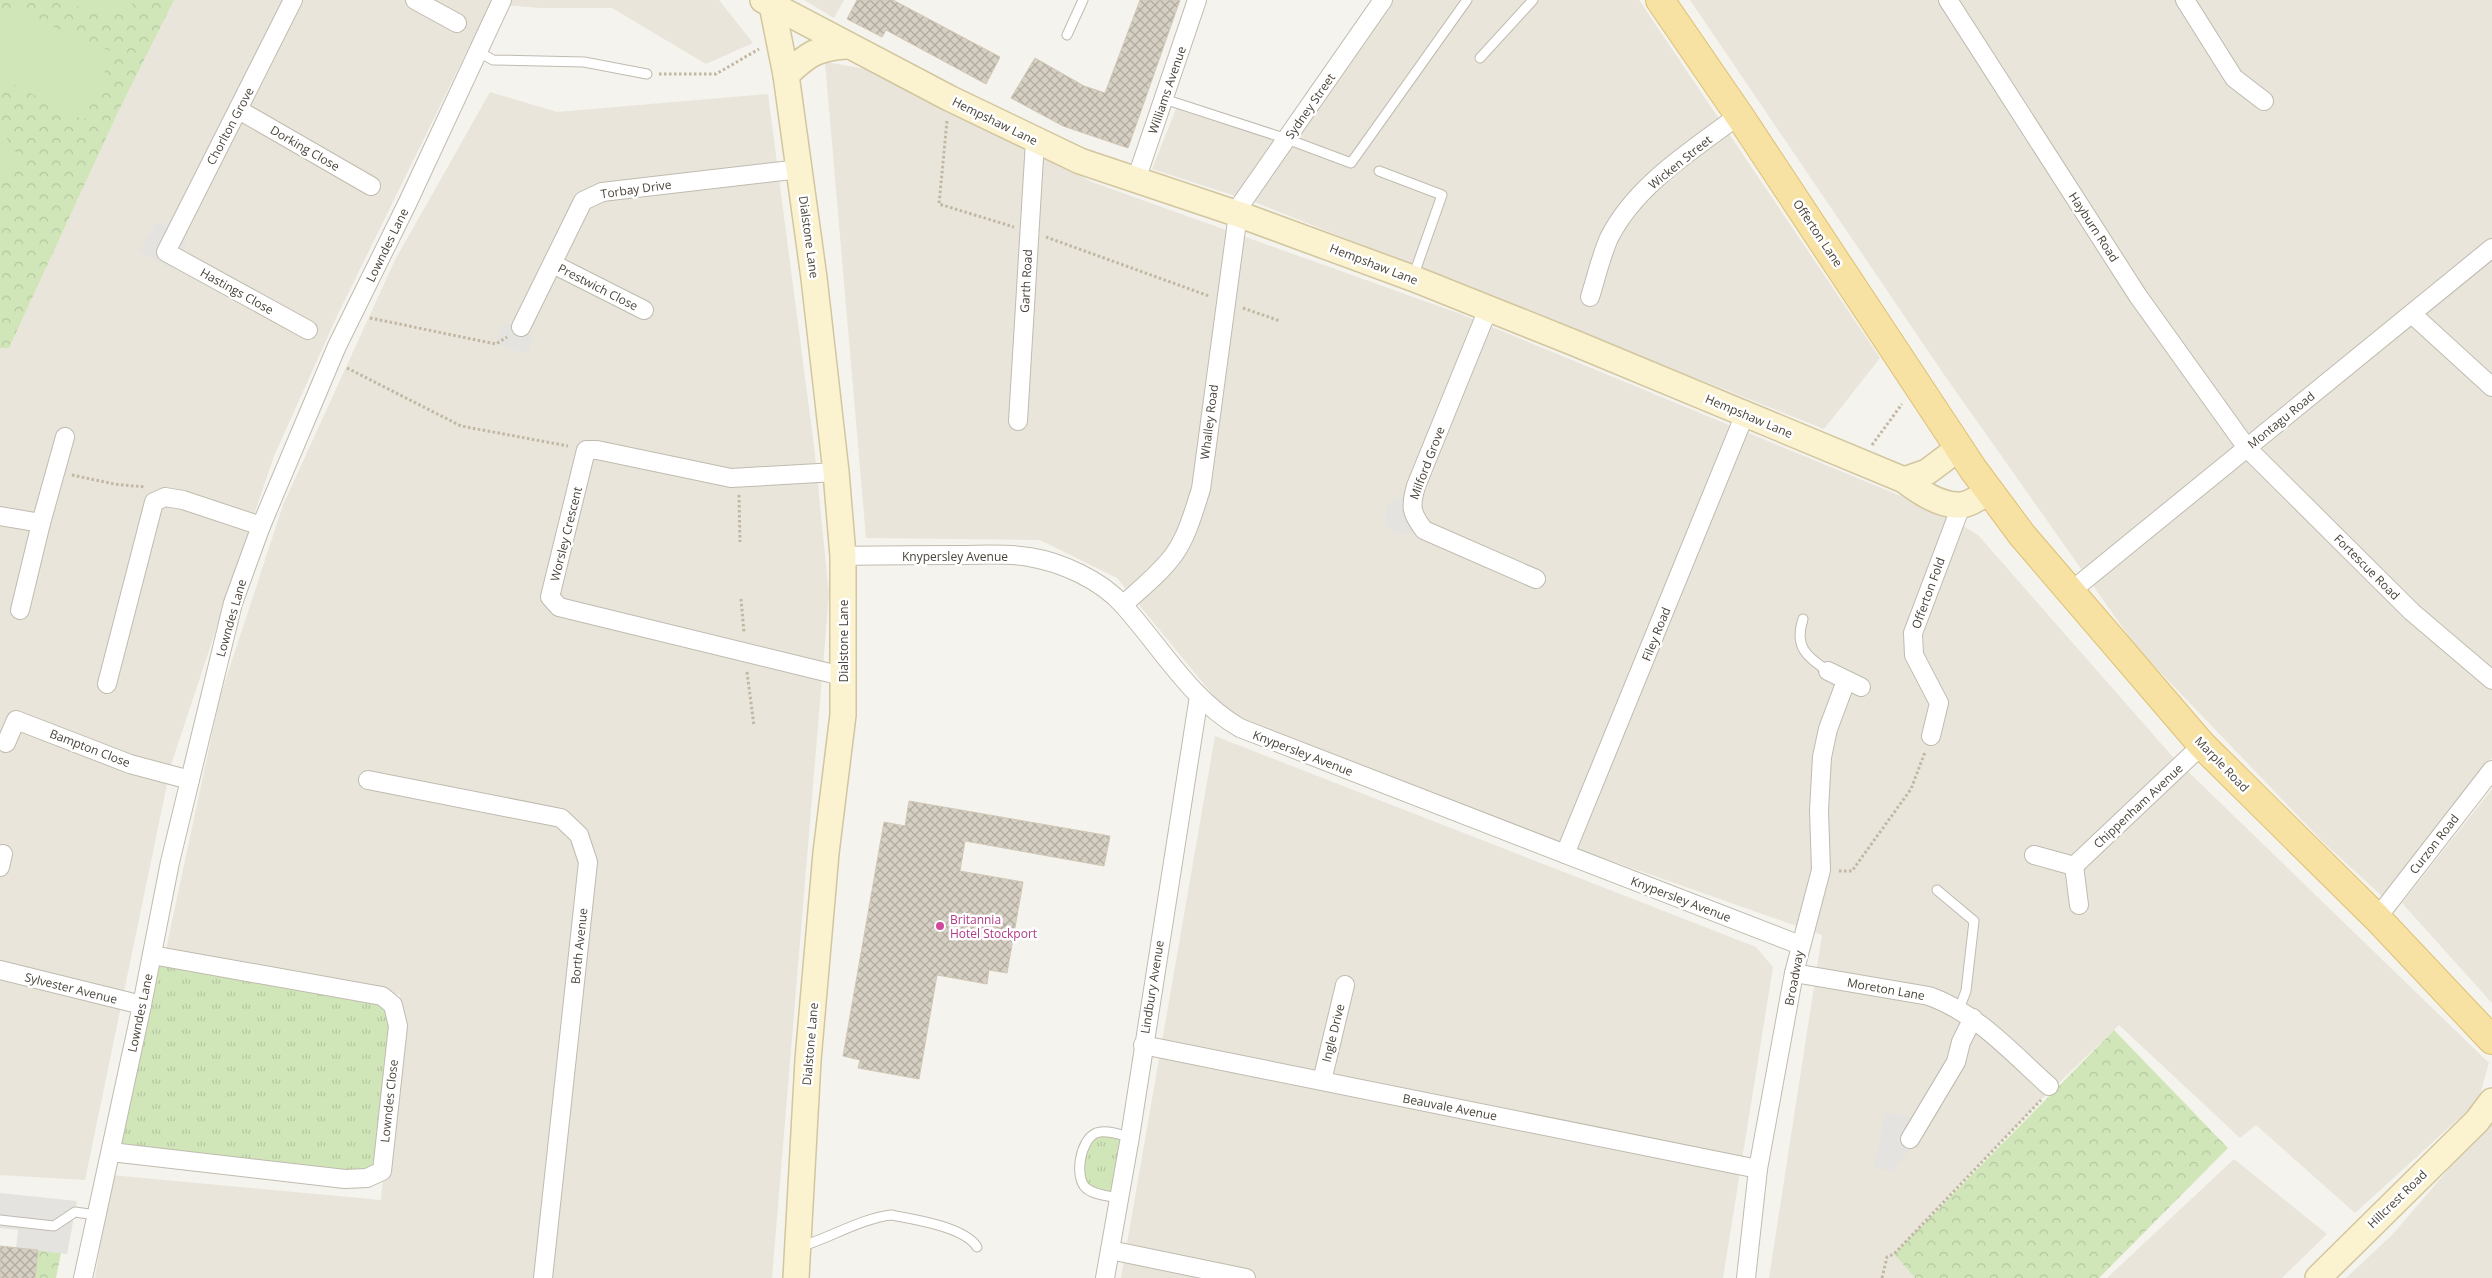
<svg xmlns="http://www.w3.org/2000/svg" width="2492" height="1278" font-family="'Open Sans',sans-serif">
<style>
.residential{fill:#e9e5db}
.grass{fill:url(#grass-tufts)}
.forest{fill:url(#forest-crowns)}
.garden{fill:#d0e6b9}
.parking{fill:#e5e3e0}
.building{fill:url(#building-cross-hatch);stroke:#d1c7b6}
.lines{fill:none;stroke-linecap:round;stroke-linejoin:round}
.lane-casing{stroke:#c0bbaf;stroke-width:11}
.street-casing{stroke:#c0bbaf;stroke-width:20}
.secondary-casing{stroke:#d2c69f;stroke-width:28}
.primary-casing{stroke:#ddc073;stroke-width:30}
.path{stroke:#c1b7a2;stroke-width:3;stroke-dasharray:2.5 2.5;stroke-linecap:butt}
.lane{stroke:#fff;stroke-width:9}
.street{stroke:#fff;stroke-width:18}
.secondary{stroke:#fbf2d0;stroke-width:25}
.primary{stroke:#f8e2a3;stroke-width:28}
.hotel-dot{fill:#d1479c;stroke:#fff;stroke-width:2}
.labels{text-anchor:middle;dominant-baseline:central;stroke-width:5;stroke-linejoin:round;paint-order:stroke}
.street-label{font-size:12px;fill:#4a443a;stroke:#fff}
.hotel-label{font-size:12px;fill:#b23c85;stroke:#fff;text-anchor:start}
</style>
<defs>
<pattern id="grass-tufts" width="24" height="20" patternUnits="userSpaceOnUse" patternTransform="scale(1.25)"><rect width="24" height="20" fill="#d0e6b9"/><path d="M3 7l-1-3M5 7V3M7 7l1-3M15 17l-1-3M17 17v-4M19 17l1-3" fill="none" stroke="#b4c6a0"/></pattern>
<pattern id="forest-crowns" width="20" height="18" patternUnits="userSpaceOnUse" patternTransform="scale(1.25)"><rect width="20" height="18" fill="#d0e6b9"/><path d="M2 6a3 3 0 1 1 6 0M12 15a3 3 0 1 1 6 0" fill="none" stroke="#b4c6a0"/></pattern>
<pattern id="building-cross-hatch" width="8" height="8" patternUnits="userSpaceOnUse" patternTransform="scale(1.25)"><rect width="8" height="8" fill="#d6cfc3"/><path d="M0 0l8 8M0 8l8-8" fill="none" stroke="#b0aa9f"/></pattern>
</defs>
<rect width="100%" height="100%" fill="#f5f3ed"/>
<g class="residential">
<polygon points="174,0 719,0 753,43 706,64 612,8 540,8 490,4 337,316 274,456 257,506 171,765 85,1180 0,1175 0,348 9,348 120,108"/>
<polygon points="804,0 844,0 834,18"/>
<polygon points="1393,0 1639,0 1880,358 1824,429 1257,203 1152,169 1176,109 1292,146"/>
<polygon points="1690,0 2492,0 2492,758 2385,899 2323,842 2137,648 1945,376"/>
<polygon points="825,62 866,69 1092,182 1458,313 1942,513 1978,535 2172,756 2489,1063 2478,1101 2355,1213 2256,1125 2240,1138 2119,1025 2042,1099 1894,1254 1915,1278 1769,1278 1822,935 1268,740 1240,728 1117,578 1040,540 866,538"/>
<polygon points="490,92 557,112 768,94 814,446 829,594 772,1278 95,1278 111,1175 381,1200 400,995 165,954 220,697 283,505 395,260"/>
<polygon points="1215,736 1756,947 1773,967 1723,1278 1121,1278"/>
<polygon points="2492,789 2492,1003 2402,903"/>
<polygon points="2490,1121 2492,1121 2492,1278 2346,1278 2393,1234"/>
<polygon points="2234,1159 2327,1234 2282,1278 2107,1278"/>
</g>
<g class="grass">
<polygon points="152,955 393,1005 382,1171 367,1178 111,1152"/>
<path d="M 1104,1133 L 1128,1139 L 1118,1196 L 1092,1190 L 1081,1173 C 1085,1152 1083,1142 1104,1133 Z"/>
</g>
<g class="forest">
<polygon points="0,0 174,0 120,108 9,348 0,348"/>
<polygon points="2114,1030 2228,1148 2099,1278 1915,1278 1894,1254"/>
<polygon points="38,1250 61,1253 56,1278 35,1278"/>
</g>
<g class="garden">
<polygon points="41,0 133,0 130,16"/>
<polygon points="7,7 113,52 84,120 0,78 0,18"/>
<polygon points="0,128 23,163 0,176"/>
</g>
<g class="parking">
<polygon points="156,223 165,223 187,239 185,253 173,269 139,251"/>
<polygon points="502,323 521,327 534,338 527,354 496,344"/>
<polygon points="1401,497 1411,504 1424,530 1402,535 1393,532 1385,524 1387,506 1393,499"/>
<polygon points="1885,1112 1923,1119 1931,1123 1892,1172 1874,1167"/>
<polygon points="0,1193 77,1201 67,1254 16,1248 18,1230 0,1228"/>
</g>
<g class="building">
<polygon points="857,0 893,0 1000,57 986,84 886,30 882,37 847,19"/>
<polygon points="1140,0 1180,0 1128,148 1063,126 1011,98 1035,58 1084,86 1105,93"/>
<polygon points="909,801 1110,836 1104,866 965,841 960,871 1023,882 1007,973 989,970 987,984 937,975 919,1079 858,1068 860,1060 843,1056 884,822 905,826"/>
<polygon points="0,1246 38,1250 35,1278 0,1278"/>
</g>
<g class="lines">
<g class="lane-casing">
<g id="lane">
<polyline points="1067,35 1083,0"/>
<polyline points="477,51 493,60 584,62 647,74"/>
<polyline points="1480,58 1533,0"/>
<polyline points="1164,99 1287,139 1351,163 1467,0"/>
<polyline points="1379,171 1442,195 1413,277"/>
<path d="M 1803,619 C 1794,647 1806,656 1828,671"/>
<polyline points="1937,890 1974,921 1966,991 1959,1009"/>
<path d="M 1119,1198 C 1109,1196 1094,1195 1086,1188 C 1074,1177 1080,1140 1096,1133 C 1106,1129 1120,1135 1130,1137"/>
<polyline points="0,1220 54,1226 75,1212 96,1215"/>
<path d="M 800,1247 C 829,1238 863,1218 891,1215 C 913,1219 965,1227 977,1247"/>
</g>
</g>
<g class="street-casing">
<g id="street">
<polyline points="293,0 166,252 308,330"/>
<polyline points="415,0 457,23"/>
<polyline points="1948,0 2138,296 2247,448 2412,612 2492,680"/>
<polyline points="2185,0 2234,78 2264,101"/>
<polyline points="239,110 371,186"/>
<polyline points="1136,180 1197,0"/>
<polyline points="553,264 644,310"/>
<path d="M 1590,297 C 1596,278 1601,256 1609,238 C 1636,184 1693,150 1739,115"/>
<path d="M 1488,309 L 1416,486 C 1410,507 1411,513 1424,530 L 1536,579"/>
<polyline points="2412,314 2492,387"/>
<polyline points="521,327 583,201 602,192 800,169"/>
<polyline points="1018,421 1035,141"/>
<polyline points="836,472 731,478 597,450 586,450 550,597 559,607 842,676"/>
<polyline points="0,516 41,523 65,437"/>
<path d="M 843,556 C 882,555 921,555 960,555 C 983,555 1007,553 1029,557 C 1061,562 1101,580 1123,605 C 1161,647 1189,698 1240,728 L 1800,945"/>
<polyline points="2070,592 2492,248"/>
<path d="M 1123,605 C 1140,589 1161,573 1175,553 C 1188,534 1194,510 1201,489 L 1238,214 L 1241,204 L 1383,0"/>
<polyline points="20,610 41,523"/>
<polyline points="1828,671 1861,687"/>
<polyline points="107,684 154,502 165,497 183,500 261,526"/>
<polyline points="1931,736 1939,703 1914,655 1913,633 1961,506"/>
<polyline points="6,743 16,720 130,764 190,780"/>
<polyline points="368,780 561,818 579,835 588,862 543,1278"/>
<polyline points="1565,854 1745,414"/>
<polyline points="2034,855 2074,866 2079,905"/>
<polyline points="2074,866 2202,745"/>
<polyline points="0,867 3,854"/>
<polyline points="2377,918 2492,770"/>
<polyline points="0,970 142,1005"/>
<path d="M 1794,973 L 1929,996 C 1977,1013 2012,1053 2049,1086"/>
<polyline points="1143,1045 1758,1169"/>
<polyline points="1322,1081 1345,985"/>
<polyline points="1910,1139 1956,1062 1961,1042 1973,1018"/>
<polyline points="111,1152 345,1179 367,1178 382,1171 398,1026 393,1005 382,996 152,955"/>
<polyline points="1110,1250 1246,1278"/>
<polyline points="83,1278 142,1005 170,862 233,603 261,526 337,346 407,204 502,0"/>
<polyline points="1105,1278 1130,1137 1199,696"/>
<polyline points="1746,1278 1758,1169 1794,973 1821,870 1819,810 1822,757 1828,729 1846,681"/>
</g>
</g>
<g class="secondary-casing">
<g id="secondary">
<path d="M 763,0 L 949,98 L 1080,161 L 1238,214 L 1412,278 L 1572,342 L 1904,480 C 1918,491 1941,506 1960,505 C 1969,505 1981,496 1989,492"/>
<polyline points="771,0 786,75 814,278 836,472 843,556 843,715 826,853 808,1060 796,1278"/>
<path d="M 786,75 C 807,55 816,48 846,46"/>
<polyline points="1904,480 1927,472 1959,448"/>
<polyline points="2318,1278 2477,1121 2492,1101"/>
</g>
</g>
<g class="primary-casing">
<polyline id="primary" points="1660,0 1739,115 1973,469 2022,535 2202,745 2377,918 2492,1040"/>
</g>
<g class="path">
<polyline points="659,74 716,74 759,49"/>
<polyline points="947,121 939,204 1014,227"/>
<polyline points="1046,237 1209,296"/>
<polyline points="1243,308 1280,321"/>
<polyline points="370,318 496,344 507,337"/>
<polyline points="347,368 461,426 568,446"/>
<polyline points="1872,445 1902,404"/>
<polyline points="72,475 114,484 145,487"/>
<polyline points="739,495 740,542"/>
<polyline points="741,599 744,633"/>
<polyline points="747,672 754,726"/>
<polyline points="1839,871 1852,871 1911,789 1925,752"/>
<polyline points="1882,1278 1887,1257 1894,1254 2041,1100"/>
</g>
<use href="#lane" class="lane"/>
<use href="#street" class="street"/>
<use href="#secondary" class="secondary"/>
<use href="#primary" class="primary"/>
</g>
<circle class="hotel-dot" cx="940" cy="926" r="5"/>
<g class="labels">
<g class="street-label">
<text transform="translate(1167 90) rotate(-71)">Williams Avenue</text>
<text transform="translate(1310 106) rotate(-55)">Sydney Street</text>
<text transform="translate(995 121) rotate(26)">Hempshaw Lane</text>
<text transform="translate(230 126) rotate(-62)">Chorlton Grove</text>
<text transform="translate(305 148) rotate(30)">Dorking Close</text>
<text transform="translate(1680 162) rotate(-39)">Wicken Street</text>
<text transform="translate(636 189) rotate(-8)">Torbay Drive</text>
<text transform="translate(2094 227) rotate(57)">Hayburn Road</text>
<text transform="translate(1818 233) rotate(56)">Offerton Lane</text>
<text transform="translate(809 237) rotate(82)">Dialstone Lane</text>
<text transform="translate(387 245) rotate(-64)">Lowndes Lane</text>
<text transform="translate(1374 264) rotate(21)">Hempshaw Lane</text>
<text transform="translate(1026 281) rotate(-87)">Garth Road</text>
<text transform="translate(598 287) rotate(27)">Prestwich Close</text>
<text transform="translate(237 291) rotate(29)">Hastings Close</text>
<text transform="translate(1749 416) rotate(23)">Hempshaw Lane</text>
<text transform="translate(2281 420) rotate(-39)">Montagu Road</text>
<text transform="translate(1209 422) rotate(-83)">Whalley Road</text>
<text transform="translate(1427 463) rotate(-69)">Milford Grove</text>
<text transform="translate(566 534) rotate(-76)">Worsley Crescent</text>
<text x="955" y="556">Knypersley Avenue</text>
<text transform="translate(2367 567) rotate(45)">Fortescue Road</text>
<text transform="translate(1928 593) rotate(-70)">Offerton Fold</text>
<text transform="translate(231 618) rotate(-74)">Lowndes Lane</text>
<text transform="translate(1656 634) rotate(-68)">Filey Road</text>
<text transform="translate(843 641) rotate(-90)">Dialstone Lane</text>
<text transform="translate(90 748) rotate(21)">Bampton Close</text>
<text transform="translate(1303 753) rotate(21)">Knypersley Avenue</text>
<text transform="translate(2222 764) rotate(46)">Marple Road</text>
<text transform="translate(2138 806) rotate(-43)">Chippenham Avenue</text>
<text transform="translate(2434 844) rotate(-52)">Curzon Road</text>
<text transform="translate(1681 899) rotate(21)">Knypersley Avenue</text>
<text transform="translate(579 946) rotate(-84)">Borth Avenue</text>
<text transform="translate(1794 978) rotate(-79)">Broadway</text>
<text transform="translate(1152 987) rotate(-81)">Lindbury Avenue</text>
<text transform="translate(71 988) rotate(14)">Sylvester Avenue</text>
<text transform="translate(1886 989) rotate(10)">Moreton Lane</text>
<text transform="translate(140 1013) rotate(-78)">Lowndes Lane</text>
<text transform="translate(1333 1033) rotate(-76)">Ingle Drive</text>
<text transform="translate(810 1044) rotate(-85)">Dialstone Lane</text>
<text transform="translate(389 1101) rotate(-84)">Lowndes Close</text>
<text transform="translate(1450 1107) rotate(11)">Beauvale Avenue</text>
<text transform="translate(2397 1199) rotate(-44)">Hillcrest Road</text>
</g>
<g class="hotel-label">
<text x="950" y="919">Britannia<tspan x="950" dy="14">Hotel Stockport</tspan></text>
</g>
</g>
</svg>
